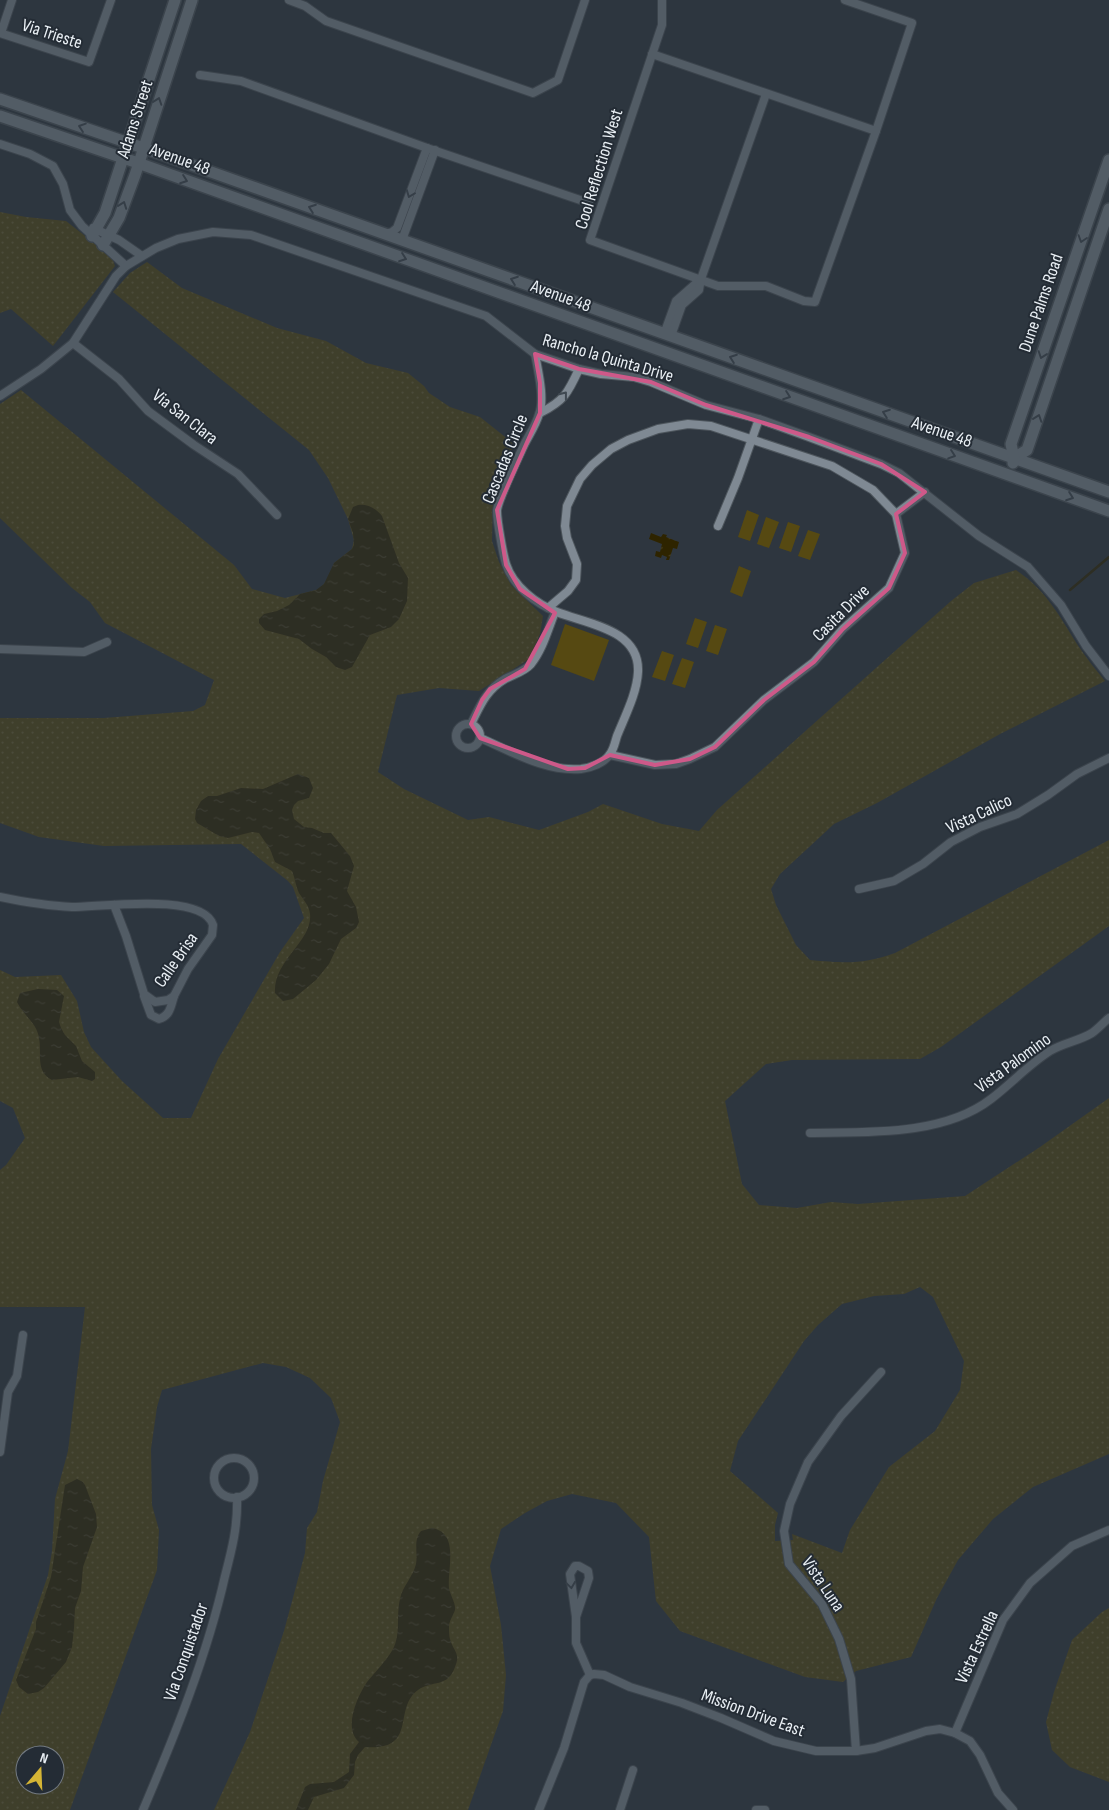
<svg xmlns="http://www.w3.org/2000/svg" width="1109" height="1810" font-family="'Sofia Sans Condensed',sans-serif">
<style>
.grass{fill:url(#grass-dots);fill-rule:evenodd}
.pitch{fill:#564912}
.water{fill:url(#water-ripples)}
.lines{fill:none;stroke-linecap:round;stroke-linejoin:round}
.stream{stroke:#2e2400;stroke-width:2.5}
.street-casing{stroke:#4d555c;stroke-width:10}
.secondary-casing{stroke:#4d555c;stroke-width:14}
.street{stroke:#7f8993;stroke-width:8}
.secondary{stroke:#7f8993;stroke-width:11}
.oneway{stroke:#3f4851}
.marked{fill:none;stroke:#ce5989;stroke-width:4;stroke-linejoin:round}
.labels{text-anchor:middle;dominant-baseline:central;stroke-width:4;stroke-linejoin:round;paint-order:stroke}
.street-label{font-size:18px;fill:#eaf0f5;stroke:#242c35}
</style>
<defs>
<pattern id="grass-dots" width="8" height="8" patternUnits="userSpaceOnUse" patternTransform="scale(1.25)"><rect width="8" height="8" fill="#564912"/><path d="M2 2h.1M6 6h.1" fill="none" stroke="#6e6435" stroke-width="1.8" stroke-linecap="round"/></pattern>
<pattern id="water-ripples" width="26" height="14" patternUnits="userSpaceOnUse" patternTransform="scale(1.25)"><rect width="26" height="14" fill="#2e2400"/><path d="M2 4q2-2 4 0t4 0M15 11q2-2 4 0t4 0" fill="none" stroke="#4c4426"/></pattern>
</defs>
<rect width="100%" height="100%" fill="#2e363f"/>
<g class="grass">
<polygon points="0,212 26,217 66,221 112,257 115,266 53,346 11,309 0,313"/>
<path d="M 147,262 L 182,288 L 277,328 L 326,341 L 366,363 L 408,373 L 424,386 L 429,393 L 450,407 L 480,417 L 514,444 L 493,499 L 492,541 L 499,562 L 511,585 L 543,616 L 540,634 L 529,659 L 479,691 L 439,688 L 397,695 L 378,772 L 404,789 L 468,820 L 489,817 L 539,830 L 588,812 L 603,804 L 662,824 L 699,831 L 717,810 L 951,601 L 974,583 L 1016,570 C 1048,592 1059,616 1079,647 C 1087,659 1096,670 1105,681 L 1000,734 L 877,803 L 834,824 L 780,874 L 771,889 L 776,905 L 796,945 L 810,960 C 845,963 861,965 895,953 L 1109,840 L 1109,926 L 941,1047 L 920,1059 L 792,1060 L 766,1064 L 725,1101 L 742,1184 L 759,1205 L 797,1208 L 831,1202 L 858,1204 L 965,1196 L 1040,1147 L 1109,1098 L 1109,1454 L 1033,1487 L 993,1519 L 958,1560 L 937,1598 L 911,1657 L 856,1671 L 843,1682 L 805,1677 L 680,1631 L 656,1601 L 649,1537 L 616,1503 L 572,1494 L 547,1501 L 525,1513 L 501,1529 L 490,1566 L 501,1625 L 506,1675 L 503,1711 L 468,1810 L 214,1810 L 250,1732 L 284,1631 L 305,1553 L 307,1528 L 317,1512 L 323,1481 L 340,1422 L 331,1398 L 310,1378 L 286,1367 L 263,1363 L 162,1390 L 157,1407 L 151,1449 L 152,1505 L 159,1530 L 157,1570 L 70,1810 L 0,1810 L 0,1716 L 48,1575 L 52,1551 L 55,1499 L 68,1451 L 85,1307 L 0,1307 L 0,1170 L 6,1165 L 25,1138 L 13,1108 L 0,1101 L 0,970 L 15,977 L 61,975 L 77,1001 L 84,1032 L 91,1047 L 122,1081 L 163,1118 L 191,1118 L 218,1059 L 280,952 L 304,918 L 293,887 L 288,881 L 241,844 L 104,846 L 39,837 L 0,823 L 0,718 L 104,718 L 193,711 L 205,705 L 214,680 L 105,623 L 90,602 L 72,588 L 0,518 L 0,404 L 21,390 L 234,565 L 252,589 L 285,598 L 320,589 L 329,577 L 334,563 L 352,549 L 354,540 L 348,519 L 328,478 L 309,450 L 113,292 L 130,273 ZM 920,1287 L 933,1297 L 964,1361 L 960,1390 L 935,1431 L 889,1467 L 850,1530 L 842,1553 L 792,1534 L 793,1540 L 775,1541 L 775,1525 L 778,1513 L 730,1471 L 738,1441 L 804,1341 L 818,1325 L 842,1304 L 874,1296 L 904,1294 ZM 25,1755 L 55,1755 L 55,1785 L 25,1785 Z"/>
<polygon points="1109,1608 1109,1782 1070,1767 1052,1750 1046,1722 1054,1692 1072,1640 1102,1612"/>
</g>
<g class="pitch">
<polygon points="747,510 759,515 750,541 738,537"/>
<polygon points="766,517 779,522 769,548 757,544"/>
<polygon points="788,522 800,526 791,552 779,548"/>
<polygon points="808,530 820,534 810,560 798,556"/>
<polygon points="739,566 751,571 742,597 730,592"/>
<polygon points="695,618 707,622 698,648 686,644"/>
<polygon points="565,624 609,640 594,681 551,665"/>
<polygon points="715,625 727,629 718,655 706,651"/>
<polygon points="662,651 674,655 665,681 652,677"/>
<polygon points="682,658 694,662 685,688 672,684"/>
</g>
<g class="water">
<path d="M 358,505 C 367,504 376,508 382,516 L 399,563 L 408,578 L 407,601 L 399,619 L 391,627 L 370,635 L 352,667 L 345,670 L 336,667 L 326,657 L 312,649 L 299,639 L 265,630 L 259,623 L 259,619 L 264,614 L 277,611 L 289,605 L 300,594 L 316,590 L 324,584 L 334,563 L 352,549 L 354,545 L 353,533 L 348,519 L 353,507 Z"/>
<polygon points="651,533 661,537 663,534 667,535 666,537 679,542 677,549 673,548 669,560 666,560 667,557 662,555 661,558 655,556 656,551 660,552 662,544 649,539"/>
<path d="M 298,774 L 309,778 L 313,788 L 309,798 L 298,801 L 294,805 L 292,810 L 294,819 L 304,827 L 312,828 L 324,833 L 331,833 L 350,856 L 354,866 L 347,891 L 356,907 L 359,922 L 356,928 L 341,939 L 329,964 L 316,980 L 293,999 L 283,1001 L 275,993 C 273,960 313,941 310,914 C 309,905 304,901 299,893 C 296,887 295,878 292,871 L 275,862 L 270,849 L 259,833 L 252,832 L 228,838 L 219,836 L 197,823 L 195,819 L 196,810 L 201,801 L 208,796 L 217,796 L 241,788 L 263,789 Z"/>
<path d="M 38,989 L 57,990 L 64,996 L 59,1022 L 61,1028 L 65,1035 L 76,1046 L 82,1061 L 95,1072 L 95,1079 L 92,1081 L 78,1077 L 52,1080 C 35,1071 42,1054 39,1038 C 37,1023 23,1015 17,1002 L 20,993 Z"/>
<polygon points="77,1479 83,1482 85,1485 96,1514 97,1527 83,1567 81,1591 75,1608 74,1628 72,1647 66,1662 44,1688 38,1692 28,1694 19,1687 16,1680 36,1629 36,1622 51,1577 65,1485"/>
<path d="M 432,1528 C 460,1533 447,1569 449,1588 C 450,1595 456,1603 455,1610 C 453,1616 449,1621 449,1627 C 449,1631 449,1636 450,1639 C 453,1651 461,1653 455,1667 C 448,1688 432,1680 418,1690 C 392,1709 419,1751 365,1747 L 358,1755 L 355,1762 L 354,1775 L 344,1788 L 314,1797 L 308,1810 L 296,1810 L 305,1787 L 310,1784 L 334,1782 L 349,1772 L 350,1754 L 359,1742 C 343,1728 357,1697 367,1682 C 376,1671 386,1661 393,1649 C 401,1634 396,1615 400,1599 C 402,1587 413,1577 416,1564 C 418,1553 413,1540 421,1531 Z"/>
</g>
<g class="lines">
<polyline class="stream" points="1070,590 1109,557"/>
<g class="street-casing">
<g id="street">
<polyline points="289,0 305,6 326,21 533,93 558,80 585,0"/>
<polyline points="662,0 662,25 590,240 718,286 766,286 804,301 815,302 876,131 912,23 845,0"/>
<polyline points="0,33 89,62 111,0"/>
<polyline points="1,33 12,0"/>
<polyline points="652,54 876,131"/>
<polyline points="200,75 241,81 427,148 589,203"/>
<polyline points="0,144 30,154 53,166 63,184 70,210 82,226 126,266"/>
<polyline points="93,228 119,240 142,256"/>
<polyline points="385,234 392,232 397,228 427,148"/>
<polyline points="402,240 435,150"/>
<polyline points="664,334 676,301 701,279"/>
<polyline points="671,336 682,305 699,290 701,279 766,94"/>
<polyline points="73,343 119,379 148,411 194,445 238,474 277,515"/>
<polyline points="0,396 41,369 73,343 116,276 126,266 156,248 178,239 213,232 251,235 486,316 535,354 579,369 601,374 634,377 651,382 706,405 759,419 809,437 881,464 899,473 979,536 1028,567 1061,605 1086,646 1109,676"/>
<path d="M 540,413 C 564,401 568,393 579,369"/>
<polyline points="896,514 925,492"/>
<polyline points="718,526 738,478 759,419"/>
<polyline points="548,608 568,591 576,580 577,564 567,538 565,526 567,506 580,479 592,465 611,449 628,440 658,429 688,424 711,426 832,466 873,490 896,514 905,553 889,588 843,629 814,662 764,700 715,747 690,759 676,764 655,765 610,755"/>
<polyline points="0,649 84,652 107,642"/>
<path d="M 471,724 C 480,706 486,690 505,679 C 514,674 524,672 531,664 C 543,649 548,629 555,612"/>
<circle cx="468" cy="736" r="12"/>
<path d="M 480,738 C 511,751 545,772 581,769 C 590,768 605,763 610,754 C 614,749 615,742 617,736 C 625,716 637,693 638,672 C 640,629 587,624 557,612 C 536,604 513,586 506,564 C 503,554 497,521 497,511 C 497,502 519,456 524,445 C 529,435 536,425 539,414 C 545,399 538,371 535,354"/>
<polyline points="859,889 894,881 923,864 951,842 980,827 1017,814 1048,795 1077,774 1109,758"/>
<path d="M 0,897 C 24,902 47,906 72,907 C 101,907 203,892 213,925 L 212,935 L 188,969 L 174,996 L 168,1000 L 155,1002 L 144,994 L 126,936 L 114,905"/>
<path d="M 144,996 L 151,1015 L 159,1019 C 170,1016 171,1006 174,996"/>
<path d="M 810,1133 C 867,1132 943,1136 991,1099 C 1011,1084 1028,1065 1050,1051 C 1063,1043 1079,1041 1092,1033 C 1098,1029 1104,1022 1109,1018"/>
<polyline points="0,1452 8,1392 17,1376 23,1335"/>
<circle cx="234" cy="1478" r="20"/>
<polyline points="576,1617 589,1578 588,1571 579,1566 575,1566 570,1574 576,1617 576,1643 590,1675"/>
<polyline points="955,1733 1003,1620 1030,1583 1072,1546 1109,1530"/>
<polyline points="856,1751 851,1679 839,1639 822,1604 789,1564 784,1531 790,1504 808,1462 841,1416 881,1372"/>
<path d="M 143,1810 C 175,1735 207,1656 225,1576 C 232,1549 238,1526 237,1497"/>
<polyline points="539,1810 564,1748 584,1682 590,1675 594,1674 604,1675 630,1687 682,1703 721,1718 774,1741 816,1751 856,1751 875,1748 926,1731 940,1729 955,1733 970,1741 980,1755 998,1793 1013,1810"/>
<polyline points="620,1810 633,1770"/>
<polyline points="756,1810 765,1810"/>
</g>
</g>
<g class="secondary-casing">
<g id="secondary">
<polyline points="0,99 155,152 1109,492"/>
<polyline points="0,116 138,163 1109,511"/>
<polyline points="92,236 105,213 175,0"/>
<polyline points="103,245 119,218 135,175 192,0"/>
<polyline points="1014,458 1027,450 1109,209"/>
<polyline points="1013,463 1014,458 1011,444 1109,160"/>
</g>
</g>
<use href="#street" class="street"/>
<use href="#secondary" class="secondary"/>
</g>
<defs><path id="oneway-chevron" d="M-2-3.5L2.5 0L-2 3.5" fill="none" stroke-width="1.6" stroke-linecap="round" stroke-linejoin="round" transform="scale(1.25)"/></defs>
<g class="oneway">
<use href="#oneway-chevron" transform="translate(158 101) rotate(-71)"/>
<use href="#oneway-chevron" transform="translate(82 127) rotate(-161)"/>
<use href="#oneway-chevron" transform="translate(184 180) rotate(20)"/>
<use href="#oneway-chevron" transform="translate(410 194) rotate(111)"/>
<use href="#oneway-chevron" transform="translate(123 205) rotate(-70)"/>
<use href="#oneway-chevron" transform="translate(312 208) rotate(-160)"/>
<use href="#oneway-chevron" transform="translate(1082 239) rotate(108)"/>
<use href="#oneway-chevron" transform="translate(403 258) rotate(20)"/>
<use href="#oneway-chevron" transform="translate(514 280) rotate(-160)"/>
<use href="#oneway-chevron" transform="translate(1042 355) rotate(109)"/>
<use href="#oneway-chevron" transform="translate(733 358) rotate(-160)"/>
<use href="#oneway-chevron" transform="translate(564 395) rotate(-52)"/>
<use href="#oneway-chevron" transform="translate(787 396) rotate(20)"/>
<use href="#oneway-chevron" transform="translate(886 413) rotate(-160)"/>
<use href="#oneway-chevron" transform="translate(1038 418) rotate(-71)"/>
<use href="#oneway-chevron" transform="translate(952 455) rotate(19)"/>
<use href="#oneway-chevron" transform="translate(1070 497) rotate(20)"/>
<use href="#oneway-chevron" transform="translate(571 1585) rotate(82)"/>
</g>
<path d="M0 0H1109V1810H0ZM 535,354 L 579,369 L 651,382 L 706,405 L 809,437 L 881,464 L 925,492 L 896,514 L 905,553 L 889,588 L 843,629 L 814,662 L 764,700 L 715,747 L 690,759 L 655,765 L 610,755 L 585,768 L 568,769 L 480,738 L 471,724 L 482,700 L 490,689 L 525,669 L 555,613 L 520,589 L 506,565 L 497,510 L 540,413 L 540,383 Z" fill="#2e363f" fill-opacity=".55" fill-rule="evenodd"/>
<path class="marked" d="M 535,354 L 579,369 L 651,382 L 706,405 L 809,437 L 881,464 L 925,492 L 896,514 L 905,553 L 889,588 L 843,629 L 814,662 L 764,700 L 715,747 L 690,759 L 655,765 L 610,755 L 585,768 L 568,769 L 480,738 L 471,724 L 482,700 L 490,689 L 525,669 L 555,613 L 520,589 L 506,565 L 497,510 L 540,413 L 540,383 Z"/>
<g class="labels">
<g class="street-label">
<text transform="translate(52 34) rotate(18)">Via Trieste</text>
<text transform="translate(135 119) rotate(-72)">Adams Street</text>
<text transform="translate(180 159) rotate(20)">Avenue 48</text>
<text transform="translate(599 169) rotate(-73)">Cool Reflection West</text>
<text transform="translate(561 296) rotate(20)">Avenue 48</text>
<text transform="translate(1041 303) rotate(-71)">Dune Palms Road</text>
<text transform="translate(608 358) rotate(16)">Rancho la Quinta Drive</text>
<text transform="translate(185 417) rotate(38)">Via San Clara</text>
<text transform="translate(942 432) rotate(19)">Avenue 48</text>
<text transform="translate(505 459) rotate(-68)">Cascadas Circle</text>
<text transform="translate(841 613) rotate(-45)">Casita Drive</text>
<text transform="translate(979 814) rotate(-25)">Vista Calico</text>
<text transform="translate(176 960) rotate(-55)">Calle Brisa</text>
<text transform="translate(1013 1063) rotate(-36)">Vista Palomino</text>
<text transform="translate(823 1584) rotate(56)">Vista Luna</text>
<text transform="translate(977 1647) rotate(-65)">Vista Estrella</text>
<text transform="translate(186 1652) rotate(-71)">Via Conquistador</text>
<text transform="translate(753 1713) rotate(20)">Mission Drive East</text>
</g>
</g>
<g transform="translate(40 1770) rotate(19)"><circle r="24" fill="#242c35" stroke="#737a82"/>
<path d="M0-4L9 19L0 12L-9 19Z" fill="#d5b535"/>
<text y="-8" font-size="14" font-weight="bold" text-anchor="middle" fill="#eaf0f5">N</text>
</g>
</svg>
